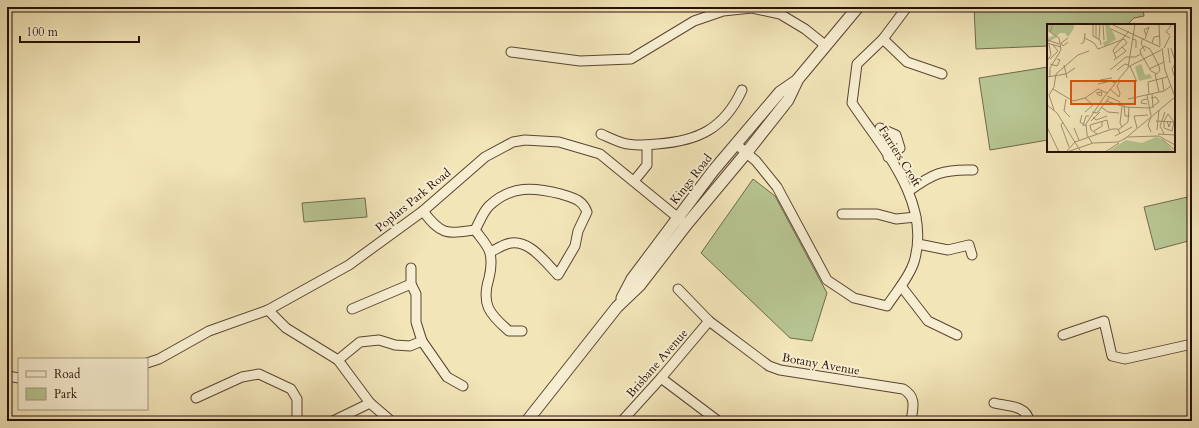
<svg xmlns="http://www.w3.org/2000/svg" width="1199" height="428" font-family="Cardo,serif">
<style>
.green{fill:#b7c592;stroke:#706a4c}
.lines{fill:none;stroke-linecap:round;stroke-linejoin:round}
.minor-casing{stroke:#5a4432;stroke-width:11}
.tertiary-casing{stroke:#5a4432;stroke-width:13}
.minor{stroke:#f7eed1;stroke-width:9}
.tertiary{stroke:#f7eed1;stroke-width:11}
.labels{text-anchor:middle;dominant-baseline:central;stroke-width:4;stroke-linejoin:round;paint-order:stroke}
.street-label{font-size:12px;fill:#280f06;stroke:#f7eed1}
.inset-road{fill:none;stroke:#a18f71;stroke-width:1}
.view{fill:#de550c;fill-opacity:0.15;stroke:#de550c;stroke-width:2}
.inset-edge{fill:none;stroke:#280f06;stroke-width:2}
</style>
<rect width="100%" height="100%" fill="#f2e5b8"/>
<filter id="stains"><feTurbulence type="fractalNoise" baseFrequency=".005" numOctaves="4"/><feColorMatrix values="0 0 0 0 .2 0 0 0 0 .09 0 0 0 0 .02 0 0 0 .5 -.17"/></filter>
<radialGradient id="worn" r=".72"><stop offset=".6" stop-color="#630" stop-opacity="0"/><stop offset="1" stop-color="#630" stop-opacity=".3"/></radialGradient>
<g class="green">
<polygon points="974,7 1146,7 1143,10 1144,16 1134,18 1127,25 1048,25 1048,46 976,49"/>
<polygon points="1048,67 1048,140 990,150 979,78"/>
<polygon points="753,179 775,196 827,293 812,341 790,338 701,253"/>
<polygon points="1192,196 1192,240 1155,250 1144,207"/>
<polygon points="365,198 367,217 304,222 302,203"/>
</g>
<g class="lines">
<g class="minor-casing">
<g id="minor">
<polyline points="883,39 907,62 942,74"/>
<polyline points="511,52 580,61 631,59 694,21 723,11 752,8 780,14 805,29 825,45"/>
<polyline points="880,128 896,135 900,148 888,157"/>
<path d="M 601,134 C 608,137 616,141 623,143 C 633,146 647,145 657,144 C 698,141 724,129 742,90"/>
<path d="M 736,144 L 756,161 L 777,187 L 827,280 L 854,298 L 887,306 C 896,292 909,278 914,262 C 932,202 883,149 852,103 L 857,64 L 883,39 L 907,7"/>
<polyline points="634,181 647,165 647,145"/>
<path d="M 909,191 C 932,174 943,169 973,170"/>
<path d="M 423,211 C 441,235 446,234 475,230 C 480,237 488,245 490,253 C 492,262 491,270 489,278 C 481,304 489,314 509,331 L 522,331"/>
<polyline points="842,214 877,214 896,219 916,217"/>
<path d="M 475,230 C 479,223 483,212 489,206 C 511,185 534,187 561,194 C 573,198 582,199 587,212 L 578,231 L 575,246 L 558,275 C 545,262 528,237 507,244 C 501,246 495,250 490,252"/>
<polyline points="918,244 948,250 969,245 972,255"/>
<polyline points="411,268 411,284 416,294 416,322 422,341 447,377 463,386"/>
<polyline points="901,286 928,321 957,335"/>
<path d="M 678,289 L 709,321 L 769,366 L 780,370 L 903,389 C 917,397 913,408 911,421"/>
<polyline points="352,309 411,284"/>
<polyline points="268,310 286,328 338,360 370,403 391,421"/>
<polyline points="1063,335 1104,321 1112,356 1125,359 1192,344"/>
<polyline points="338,360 360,342 379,340 395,345 410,346 422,341"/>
<polyline points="147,363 159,359 209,331 268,310 349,265 423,211 485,157 513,142 525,140 559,142 600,154 682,221"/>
<polyline points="7,376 19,378"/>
<polyline points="661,378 718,421"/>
<polyline points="196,398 242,377 259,374 291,389 297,399 297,421"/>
<path d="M 994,403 C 1006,406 1027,405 1029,421"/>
<polyline points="333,421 370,403"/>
<polyline points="622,421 661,378 709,321"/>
</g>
</g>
<g class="tertiary-casing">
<g id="tertiary">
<polyline points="622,298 632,279 713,171 780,92 796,81"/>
<polyline points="527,421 617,307 640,285 687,224 747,152 788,100 798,79 858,7"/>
</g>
</g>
<use href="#minor" class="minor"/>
<use href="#tertiary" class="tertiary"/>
</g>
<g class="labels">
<g class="street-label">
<text transform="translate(900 156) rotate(58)">Farriers Croft</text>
<text transform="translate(691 179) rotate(-52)">Kings Road</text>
<text transform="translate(413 200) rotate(-39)">Poplars Park Road</text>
<text transform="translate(657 363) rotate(-49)">Brisbane Avenue</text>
<text transform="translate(821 364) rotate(10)">Botany Avenue</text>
</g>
</g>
<g transform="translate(1047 24)">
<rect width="128" height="128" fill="#f2e5b8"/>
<path d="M 0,0 L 27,0 L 27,4 L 21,13 L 18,9 L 13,9 L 10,12 L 3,8 L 0,9 L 2,14 L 7,11 L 10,13 L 0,19 ZM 58,0 L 62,0 L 69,15 L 57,23 L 56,18 L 60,17 ZM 94,40 L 98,51 L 103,50 L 105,54 L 92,57 L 88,43 ZM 109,113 L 116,115 L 126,127 L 60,128 L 79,116 L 95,119 Z" fill="#b7c592"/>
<path class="inset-road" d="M 46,0 L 46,12 L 53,16 L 54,21M 56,0 L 57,16M 64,0 L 113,23M 112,0 L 113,22M 64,5 L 83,14M 123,11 L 119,8 L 125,0M 21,14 L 14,19 L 16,22 L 21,18M 38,14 L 47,19 L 51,25 L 77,15 L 80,19 L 68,29M 49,14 L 49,0M 96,14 L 94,19 L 98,27M 52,15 L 53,0M 85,15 L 89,16 L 89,24M 98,15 L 102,3 L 97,6 L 99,11M 0,16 L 12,20M 0,19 L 14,23M 105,19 L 107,13 L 113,12M 34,20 L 37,18 L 38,9M 97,22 L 103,25 L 111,40 L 113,46 L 110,50 L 104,47 L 94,30 L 93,26 ZM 115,24 L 118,46 L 128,73M 117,24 L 123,12M 121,24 L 123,39M 124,24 L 128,37M 69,34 L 66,26 L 82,7M 3,35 L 11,27 L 6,21M 67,36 L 79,27 L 75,23M 0,37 L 4,31 L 2,20M 3,40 L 10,42 L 13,36 L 10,35M 128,40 L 125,45 L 128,54M 17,41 L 20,54M 83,42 L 90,58M 81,43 L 114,26M 102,45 L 117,38M 63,46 L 79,33 L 88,33 L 94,30M 70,46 L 78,40 L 82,41M 108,50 L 112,68M 3,52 L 3,44 L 14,26 L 12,14 L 3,8 L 6,0M 0,53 L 19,50 L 28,44M 115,54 L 117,67M 53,56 L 65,54M 51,60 L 64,57 L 68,59M 6,65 L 26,77 L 38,74 L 51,65 L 60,69M 63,65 L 72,73 L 73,69 L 70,62 L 73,57M 49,69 L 55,68 L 54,72 L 50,70M 105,70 L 106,84M 100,71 L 104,92M 102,71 L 101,58 L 120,53M 60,72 L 73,78 L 72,82M 57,73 L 81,44 L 88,0M 38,74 L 46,81 L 38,88M 19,75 L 17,87 L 23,93M 81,75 L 117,67 L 124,62M 100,75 L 95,76 L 94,79 L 100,80M 59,77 L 79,83 L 102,84M 77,79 L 78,92 L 83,92M 0,81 L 10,89 L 34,128M 75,82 L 73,99 L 75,103M 54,83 L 61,88 L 72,89M 102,85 L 112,78 L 109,73 L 104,74M 7,86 L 2,71 L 7,63 L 9,50 L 31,31 L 42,27M 45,88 L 50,89 L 62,74M 35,91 L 33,98 L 39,102M 46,93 L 49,96 L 60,92M 104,93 L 101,101 L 104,108M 44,97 L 53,88M 109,97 L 127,98M 120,97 L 122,103 L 124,97M 16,98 L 14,101 L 22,123M 127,98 L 121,90 L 117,97 L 117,104 L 125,107 L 127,98M 36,102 L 39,92 L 42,92M 0,103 L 12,128M 27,104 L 32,116M 90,104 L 87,92 L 101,91M 71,106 L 81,98 L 82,83M 110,106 L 112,86M 47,107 L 55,102 L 55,98M 50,110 L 44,106 L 43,101 L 60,96 L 62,105M 111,110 L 128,111M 117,110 L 113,102 L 118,88M 68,112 L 85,103M 80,113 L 128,73M 77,115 L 80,113 L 112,112 L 128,121M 116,116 L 128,126M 28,118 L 65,105 L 71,105 L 73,110M 45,119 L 40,111 L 39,100 L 57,73M 19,128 L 28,118M 20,128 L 46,119 L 71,118 L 79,114M 58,128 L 72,119"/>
<path class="view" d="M 24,57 L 88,57 L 88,80 L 24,80 Z"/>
<rect width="128" height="128" class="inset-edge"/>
</g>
<rect width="1199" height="428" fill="none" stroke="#f2e5b8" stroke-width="24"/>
<rect x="8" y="8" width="1183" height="412" fill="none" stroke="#280f06" stroke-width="2"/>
<rect x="12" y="12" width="1175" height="404" fill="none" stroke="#280f06"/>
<rect x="18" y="358" width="130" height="52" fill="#f7eed1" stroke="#a49580"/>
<rect x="26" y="371" width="20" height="6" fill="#f7eed1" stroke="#a49580"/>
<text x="54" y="378" font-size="12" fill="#280f06">Road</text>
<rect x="26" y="388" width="20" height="12" fill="#b7c592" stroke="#a49580"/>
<text x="54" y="398" font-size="12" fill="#280f06">Park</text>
<path d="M20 36v6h119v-6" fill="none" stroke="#280f06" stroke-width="2"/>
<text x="26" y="36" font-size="12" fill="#280f06" stroke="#f7eed1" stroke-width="3" paint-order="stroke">100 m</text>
<rect width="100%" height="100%" filter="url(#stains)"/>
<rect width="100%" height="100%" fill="url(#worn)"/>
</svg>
